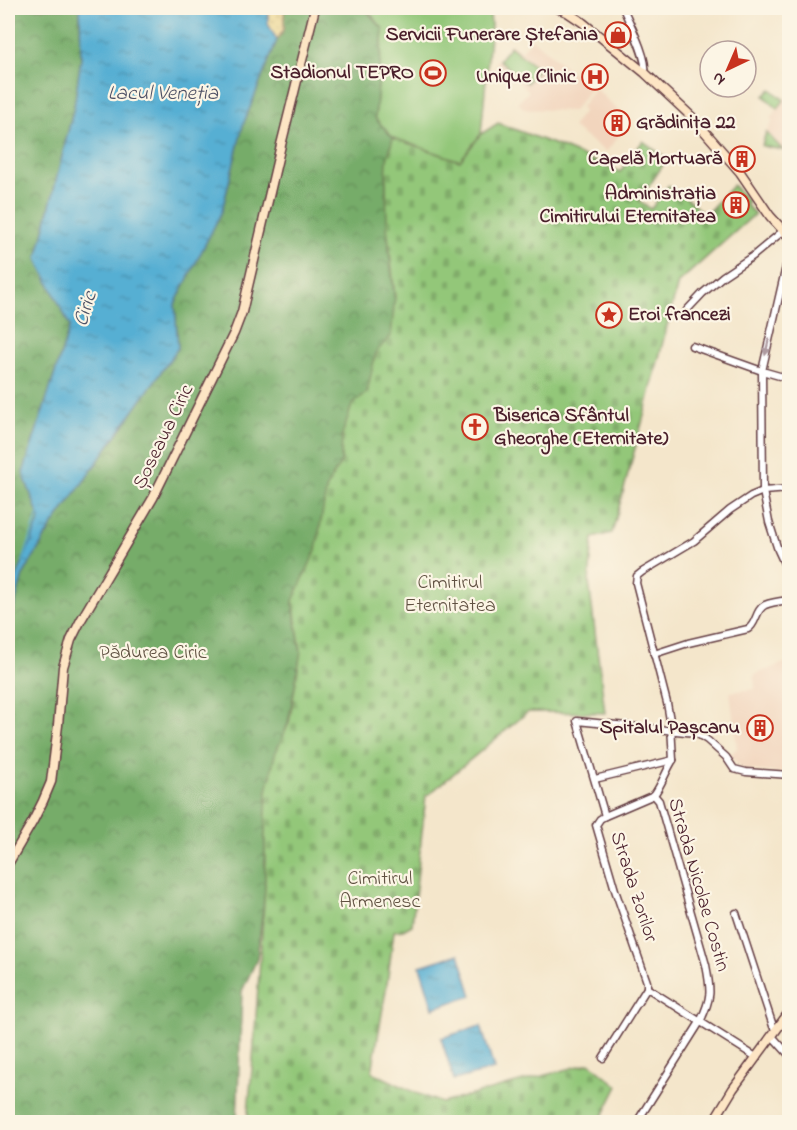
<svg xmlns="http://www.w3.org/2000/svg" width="797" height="1130" font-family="'Indie Flower',sans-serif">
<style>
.built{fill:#f2d5bd}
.grass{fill:#93c779;stroke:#6e7352;stroke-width:1.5}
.forest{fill:url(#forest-crowns);stroke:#60664a;stroke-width:1.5}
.sand{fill:url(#sand-dots);stroke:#9c7c64;stroke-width:1.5}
.cemetery{fill:url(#cemetery-stones);stroke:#6e7352;stroke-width:1.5}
.park{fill:url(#park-tufts);stroke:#6e7352;stroke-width:1.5}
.water{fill:url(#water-ripples);stroke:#50677f;stroke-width:1.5}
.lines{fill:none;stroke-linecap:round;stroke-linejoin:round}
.stream{stroke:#56afd3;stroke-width:1.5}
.street-casing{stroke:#643d43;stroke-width:9}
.secondary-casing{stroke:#643d43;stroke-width:11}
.street{stroke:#fff;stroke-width:6}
.secondary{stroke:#fde5c4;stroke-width:8}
.oneway{fill:#ae9aa0}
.labels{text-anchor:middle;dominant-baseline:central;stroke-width:4.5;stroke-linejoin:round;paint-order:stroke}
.poi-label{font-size:20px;font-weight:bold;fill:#4a1f2b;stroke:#fcf5e5;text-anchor:end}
.street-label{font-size:20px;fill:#4a1f2b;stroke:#fcf5e5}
.park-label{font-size:20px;fill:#605142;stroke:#fcf5e5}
.water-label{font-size:21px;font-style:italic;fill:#4e5166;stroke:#fcf5e5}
</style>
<defs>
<pattern id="forest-crowns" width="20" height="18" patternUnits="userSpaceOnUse" patternTransform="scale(1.5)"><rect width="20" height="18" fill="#76ac69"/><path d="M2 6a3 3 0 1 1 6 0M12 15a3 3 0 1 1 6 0" fill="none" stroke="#638b57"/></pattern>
<pattern id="sand-dots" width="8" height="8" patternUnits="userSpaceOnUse" patternTransform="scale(1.5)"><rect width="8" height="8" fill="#eeda9e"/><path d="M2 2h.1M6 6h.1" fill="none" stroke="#cebb88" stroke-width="1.8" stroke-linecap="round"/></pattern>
<pattern id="cemetery-stones" width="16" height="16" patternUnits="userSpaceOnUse" patternTransform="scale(1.5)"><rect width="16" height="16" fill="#93c779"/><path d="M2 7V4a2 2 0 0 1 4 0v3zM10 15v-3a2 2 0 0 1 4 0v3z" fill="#80aa69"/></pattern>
<pattern id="park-tufts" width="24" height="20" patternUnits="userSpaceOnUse" patternTransform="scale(1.5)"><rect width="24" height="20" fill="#93c779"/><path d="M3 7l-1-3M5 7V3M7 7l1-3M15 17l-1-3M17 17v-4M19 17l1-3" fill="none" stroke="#80aa69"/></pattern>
<pattern id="water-ripples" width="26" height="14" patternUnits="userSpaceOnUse" patternTransform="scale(1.5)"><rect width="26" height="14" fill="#56afd3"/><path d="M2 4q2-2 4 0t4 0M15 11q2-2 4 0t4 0" fill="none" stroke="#498eab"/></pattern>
</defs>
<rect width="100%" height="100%" fill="#fcf5e5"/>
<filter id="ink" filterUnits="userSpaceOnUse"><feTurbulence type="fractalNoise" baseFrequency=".0167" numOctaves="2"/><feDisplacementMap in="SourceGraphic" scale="12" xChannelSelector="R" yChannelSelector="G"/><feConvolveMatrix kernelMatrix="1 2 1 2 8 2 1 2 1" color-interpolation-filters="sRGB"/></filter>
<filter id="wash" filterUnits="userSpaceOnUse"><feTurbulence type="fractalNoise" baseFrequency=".008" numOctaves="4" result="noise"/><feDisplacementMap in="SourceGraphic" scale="24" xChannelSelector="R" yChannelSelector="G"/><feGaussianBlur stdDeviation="1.35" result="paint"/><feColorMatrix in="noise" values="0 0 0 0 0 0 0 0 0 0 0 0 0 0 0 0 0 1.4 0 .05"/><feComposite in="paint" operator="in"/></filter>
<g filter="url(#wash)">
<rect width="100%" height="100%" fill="#f4e6cb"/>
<g class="built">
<polygon points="532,39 591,88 573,111 525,109 518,103 529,91 495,63 511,44 521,52"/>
<polygon points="595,88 630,122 606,152 572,127 583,112 581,107"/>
<polygon points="789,94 789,149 783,150 766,132 773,121 770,118"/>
<polygon points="789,661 789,774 743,769 730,755 737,748 730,692 755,689 754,675"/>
</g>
<g class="grass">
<polygon points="366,8 488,8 490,14 491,25 481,134 460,161 393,138 375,118 383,29"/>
<polygon points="510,46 538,69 527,83 499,60"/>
</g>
<g class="forest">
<polygon points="8,8 80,8 81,59 74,107 37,259 70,326 23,473 40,519 12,589 8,608"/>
<polygon points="284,8 364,8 383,29 375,118 393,138 387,163 386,185 389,249 395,302 392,338 368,392 352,406 343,437 341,464 327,487 317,551 293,604 301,653 288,724 275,757 265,837 265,891 257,959 242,991 237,1122 8,1122 8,630 23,575 50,529 178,348 175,304 222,211 243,125 277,40 284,29"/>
</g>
<polygon class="sand" points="268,8 284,8 284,29 277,40 268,24"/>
<polygon class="cemetery" points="498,123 556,145 620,172 643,141 667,159 639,201 651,209 668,186 687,199 705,215 733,185 748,201 745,204 755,214 678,283 646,408 612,533 593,538 589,582 605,713 528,712 428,795 426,795 412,925 403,930 394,931 387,984 372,1072 416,1093 442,1103 590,1063 618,1086 600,1122 247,1122 253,1058 265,888 265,834 267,791 275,754 289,723 301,651 293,601 316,550 327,486 341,462 342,435 352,405 367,392 376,352 391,336 395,297 387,226 386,182 387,160 393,138 460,161 481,134"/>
<g class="park">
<polygon points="771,89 784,100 778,109 764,96"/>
<polygon points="766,132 783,150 762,146"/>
</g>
<g class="water">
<polygon points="80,8 268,8 268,24 277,40 243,125 222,211 175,304 178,348 50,529 23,575 8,629 8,608 12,589 40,519 23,473 70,326 37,259 74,107 81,59"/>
<polygon points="459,954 472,996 433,1008 420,966"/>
<polygon points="481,1026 494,1069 454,1080 441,1038"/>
</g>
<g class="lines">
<polyline class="stream" points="23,562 38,515"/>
</g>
</g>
<g filter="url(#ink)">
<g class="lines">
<g class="street-casing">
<g id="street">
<path d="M 623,8 C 629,22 648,58 645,73"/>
<polyline points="790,249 762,371 763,491 769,522 778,550 790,576"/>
<polyline points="687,310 703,293 723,276 753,256 783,231"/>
<polyline points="692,346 762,371 790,379"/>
<path d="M 654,654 L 688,643 L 748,629 C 757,624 755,610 765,605 C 772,602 782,601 790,600"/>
<polyline points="673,760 671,726 667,703 636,583 637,576 642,572 694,541 730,510 751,496 763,491 790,489"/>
<polyline points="595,779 673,760"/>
<polyline points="605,816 654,795"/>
<polyline points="736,913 773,1026 776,1030"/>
<polyline points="647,988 756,1057"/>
<polyline points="772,1036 790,1056"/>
<polyline points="603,1058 647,988 647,982 615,890 596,825 600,819 605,816 577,721 696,733 707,740 726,757 734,769 746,772 790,775"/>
<path d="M 637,1122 L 700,1022 C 712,997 711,991 706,965 L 659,801 L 654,795 C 662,784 666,771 673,760"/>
</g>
</g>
<g class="secondary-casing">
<g id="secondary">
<polyline points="557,8 567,12 582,22 645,73 693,118 740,172 770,216 790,238"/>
<polyline points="8,864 33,821 43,801 51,782 58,725 63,667 71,640 81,620 153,498 234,333 242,312 281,145 315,8"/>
<polyline points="713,1122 733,1089 790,1011"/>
</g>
</g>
<use href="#street" class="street"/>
<use href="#secondary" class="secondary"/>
</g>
<defs><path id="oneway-solid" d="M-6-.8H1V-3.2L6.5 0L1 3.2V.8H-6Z" transform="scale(1.5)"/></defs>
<use class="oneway" href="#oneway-solid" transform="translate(767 347) rotate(103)"/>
</g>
<defs>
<g id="shop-ring" transform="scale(1.35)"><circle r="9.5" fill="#fcf5e5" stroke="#c8321e" stroke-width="1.5"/><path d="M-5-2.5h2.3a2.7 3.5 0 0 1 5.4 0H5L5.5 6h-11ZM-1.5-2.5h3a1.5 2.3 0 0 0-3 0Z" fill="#c8321e"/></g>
<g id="stadium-ring" transform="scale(1.35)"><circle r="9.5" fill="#fcf5e5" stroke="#c8321e" stroke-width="1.5"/><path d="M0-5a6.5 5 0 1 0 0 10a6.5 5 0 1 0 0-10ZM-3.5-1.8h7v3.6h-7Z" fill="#c8321e"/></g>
<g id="hospital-ring" transform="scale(1.35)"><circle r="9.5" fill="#fcf5e5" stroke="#c8321e" stroke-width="1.5"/><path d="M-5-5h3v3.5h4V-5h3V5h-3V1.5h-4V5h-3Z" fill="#c8321e"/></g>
<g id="building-ring" transform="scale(1.35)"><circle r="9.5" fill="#fcf5e5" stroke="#c8321e" stroke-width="1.5"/><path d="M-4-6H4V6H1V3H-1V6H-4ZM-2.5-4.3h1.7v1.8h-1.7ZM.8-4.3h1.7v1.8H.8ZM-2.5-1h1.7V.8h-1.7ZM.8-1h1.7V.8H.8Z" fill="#c8321e"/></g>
<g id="sight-ring" transform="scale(1.35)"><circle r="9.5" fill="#fcf5e5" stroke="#c8321e" stroke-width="1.5"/><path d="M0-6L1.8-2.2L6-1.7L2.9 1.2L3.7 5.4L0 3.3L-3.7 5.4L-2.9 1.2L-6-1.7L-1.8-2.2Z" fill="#c8321e"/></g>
<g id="church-ring" transform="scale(1.35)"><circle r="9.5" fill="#fcf5e5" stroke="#c8321e" stroke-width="1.5"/><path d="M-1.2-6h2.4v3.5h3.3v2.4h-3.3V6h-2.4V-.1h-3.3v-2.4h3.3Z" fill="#c8321e"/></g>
</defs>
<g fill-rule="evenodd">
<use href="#shop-ring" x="618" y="35"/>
<use href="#stadium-ring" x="433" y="73"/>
<use href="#hospital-ring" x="595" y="77"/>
<use href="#building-ring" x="617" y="123"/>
<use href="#building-ring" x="742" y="159"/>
<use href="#building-ring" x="736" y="205"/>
<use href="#sight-ring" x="609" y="315"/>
<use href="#church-ring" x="475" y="427"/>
<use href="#building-ring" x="760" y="728"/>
</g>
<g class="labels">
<g class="poi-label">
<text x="598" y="35">Servicii Funerare Ștefania</text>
<text x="414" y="73">Stadionul TEPRO</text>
<text x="576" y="77">Unique Clinic</text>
<text x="636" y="123" text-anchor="start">Grădinița 22</text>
<text x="722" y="159">Capelă Mortuară</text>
<text x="716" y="194">Administrația<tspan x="716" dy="23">Cimitirului Eternitatea</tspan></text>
<text x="628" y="315" text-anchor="start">Eroi francezi</text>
<text x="494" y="416" text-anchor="start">Biserica Sfântul<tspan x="494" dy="23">Gheorghe (Eternitate)</tspan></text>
<text x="740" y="728">Spitalul Pașcanu</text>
</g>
<g class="street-label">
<text transform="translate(164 437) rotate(-64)">Șoseaua Ciric</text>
<text transform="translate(698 885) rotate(74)">Strada Nicolae Costin</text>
<text transform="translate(633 887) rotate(72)">Strada Zorilor</text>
</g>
<g class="park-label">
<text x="450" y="583">Cimitirul<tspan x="450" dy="23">Eternitatea</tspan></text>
<text x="153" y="653">Pădurea Ciric</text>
<text x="380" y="879">Cimitirul<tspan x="380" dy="23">Armenesc</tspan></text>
</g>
<g class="water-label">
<text x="163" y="94">Lacul Veneția</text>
<text transform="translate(86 309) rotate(-73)">Ciric</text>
</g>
</g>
<rect width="797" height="1130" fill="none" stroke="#fcf5e5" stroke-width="30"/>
<g transform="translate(728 69) rotate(224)"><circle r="28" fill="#fcf5e5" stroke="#b59f9b" stroke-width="1.5"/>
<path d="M0-4.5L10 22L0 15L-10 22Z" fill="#c8321e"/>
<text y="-9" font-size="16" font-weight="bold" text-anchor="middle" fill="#4a1f2b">N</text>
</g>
</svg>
